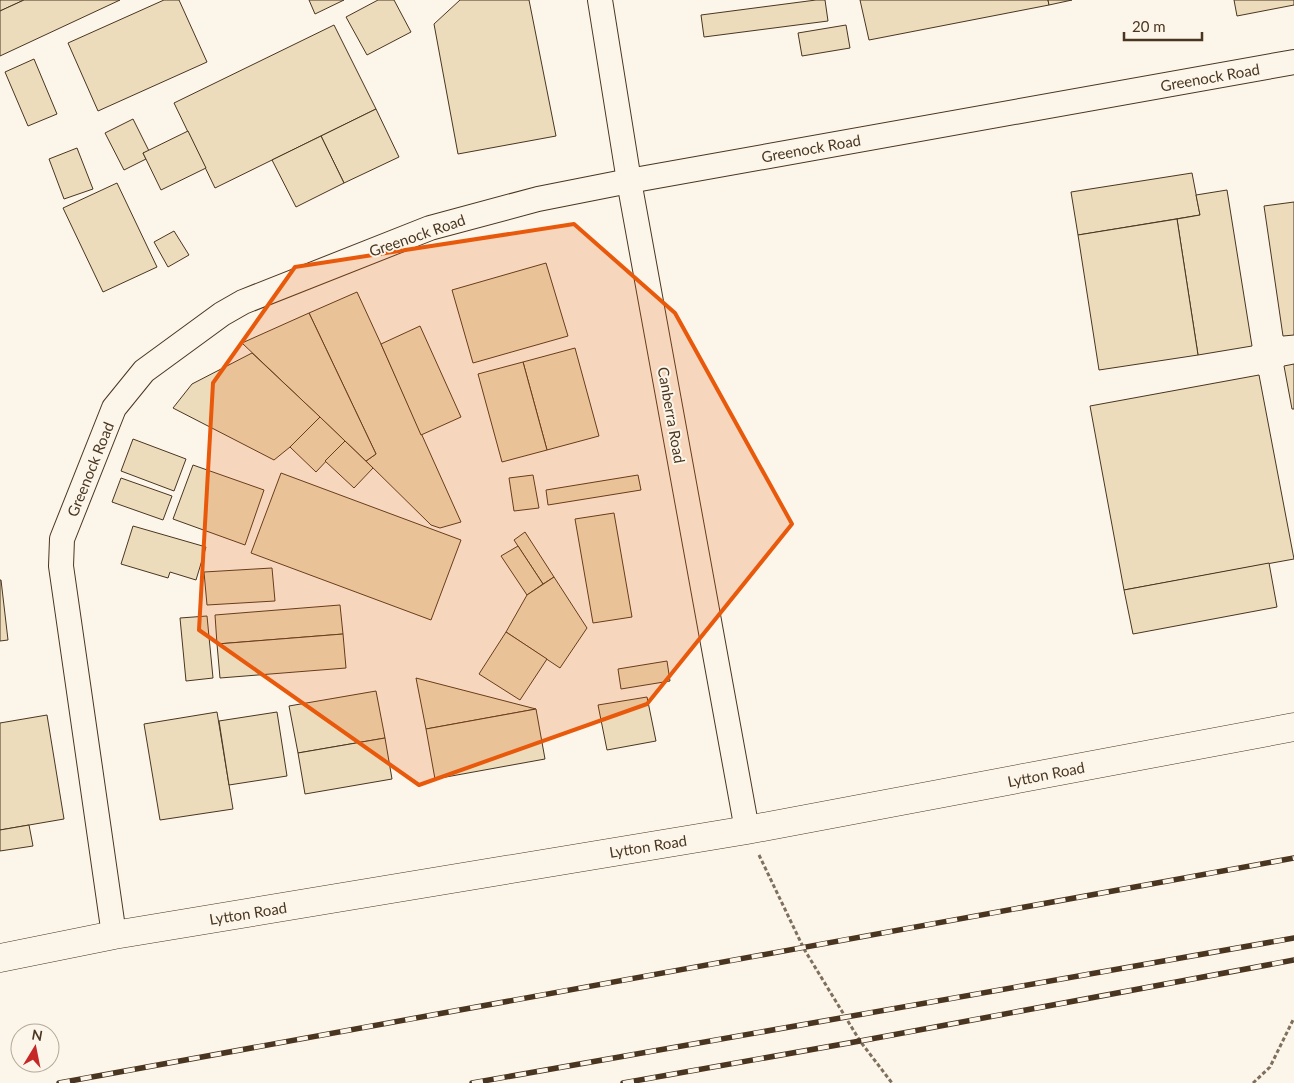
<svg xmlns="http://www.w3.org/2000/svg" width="1294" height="1083" font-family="Lato,sans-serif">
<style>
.building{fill:#ecdcbc;stroke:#4a3520}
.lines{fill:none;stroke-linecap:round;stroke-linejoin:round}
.street-casing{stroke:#4a3520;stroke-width:26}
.secondary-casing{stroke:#4a3520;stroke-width:29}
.path{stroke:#7f6f5c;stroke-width:3;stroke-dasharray:4 2.5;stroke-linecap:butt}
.street{stroke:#fbf6e9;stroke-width:24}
.secondary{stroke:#fbf6e9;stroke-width:28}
.rail-casing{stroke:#4a3520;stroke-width:5.5}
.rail{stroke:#fbf6e9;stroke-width:4;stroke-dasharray:11;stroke-linecap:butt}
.marked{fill:#e8590c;fill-opacity:0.2;stroke:#e8590c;stroke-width:4;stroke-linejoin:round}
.labels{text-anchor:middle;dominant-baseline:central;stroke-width:4;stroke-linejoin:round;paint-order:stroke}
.street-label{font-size:15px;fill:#4a3520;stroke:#fbf6e9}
</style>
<rect width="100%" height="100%" fill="#fbf6e9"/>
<g class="building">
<polygon points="0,0 24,0 0,11"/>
<polygon points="24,0 120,0 0,56 0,11"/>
<polygon points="164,0 179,0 207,62 98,111 68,43"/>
<polygon points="309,0 344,0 315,14"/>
<polygon points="378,0 394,0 411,32 367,55 346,17"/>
<polygon points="460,0 529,0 556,136 458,154 434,24"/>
<polygon points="816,0 825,0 828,21 704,37 701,15"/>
<polygon points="860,0 1048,0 1049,5 869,40"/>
<polygon points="1048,0 1072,0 1049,5"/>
<polygon points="1234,0 1294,0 1294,5 1237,16"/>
<polygon points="334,25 376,109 215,188 174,103"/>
<polygon points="846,25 850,48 802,56 798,33"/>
<polygon points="34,59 57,114 28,126 5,72"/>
<polygon points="376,109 399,157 344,183 321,136"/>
<polygon points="133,119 149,151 143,153 146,159 124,170 105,133"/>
<polygon points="188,131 206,168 161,190 143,153"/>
<polygon points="321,136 344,183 296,207 272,160"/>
<polygon points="77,148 93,189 64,199 49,159"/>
<polygon points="1192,173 1200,215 1078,235 1071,192"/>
<polygon points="117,183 157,267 103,292 63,208"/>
<polygon points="1227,190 1252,346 1198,355 1177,219 1200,215 1196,195"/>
<polygon points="1294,202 1294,335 1283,336 1264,206"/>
<polygon points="1177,219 1198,355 1099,370 1078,235"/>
<polygon points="174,231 189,255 168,267 154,242"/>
<polygon points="546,263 568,336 473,363 452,290"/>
<polygon points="357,292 381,344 461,522 440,528 431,525 366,461 376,454 309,313"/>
<polygon points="309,313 376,454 366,461 242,343"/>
<polygon points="420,326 461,417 421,435 381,344"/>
<polygon points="575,348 599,436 547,450 523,362"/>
<polygon points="252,353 320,417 290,447 274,460 173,408 192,384"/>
<polygon points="523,362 547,450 502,462 478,374"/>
<polygon points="1294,364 1294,409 1292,409 1284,366"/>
<polygon points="1259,375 1294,559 1124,590 1090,406"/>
<polygon points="320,417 345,441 316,472 290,447"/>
<polygon points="133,439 186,459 174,491 121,471"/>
<polygon points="345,441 373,468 354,488 325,461"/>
<polygon points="193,465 264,490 245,545 173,519"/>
<polygon points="281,473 461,540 431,620 251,553"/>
<polygon points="533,475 539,508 514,511 509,478"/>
<polygon points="638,475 641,490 548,505 546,490"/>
<polygon points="121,478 172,496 163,520 112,502"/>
<polygon points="614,513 632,617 593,623 575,519"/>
<polygon points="133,526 206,547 196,580 170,572 168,578 121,564"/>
<polygon points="525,532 554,577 543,584 514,540"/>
<polygon points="518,546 543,584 527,595 501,556"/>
<polygon points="1269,563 1277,607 1133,634 1124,590"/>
<polygon points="272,568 275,601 207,605 204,572"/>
<polygon points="554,577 587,628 560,668 506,632 527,595"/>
<polygon points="0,580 1,580 8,640 0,641"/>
<polygon points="340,605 343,634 217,644 215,615"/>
<polygon points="207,616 213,678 186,681 180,618"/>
<polygon points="506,632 547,659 520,700 479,674"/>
<polygon points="343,634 346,668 220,678 217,644"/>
<polygon points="667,661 670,681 621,689 618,669"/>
<polygon points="416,678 536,709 426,729"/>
<polygon points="376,691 385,738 298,753 289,706"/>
<polygon points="647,697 656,741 607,750 598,705"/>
<polygon points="536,709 545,759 435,779 426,729"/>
<polygon points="217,712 233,809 160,820 144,724"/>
<polygon points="277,712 287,776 229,785 219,721"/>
<polygon points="47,715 64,819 0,830 0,723"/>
<polygon points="385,738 392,779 305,794 298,753"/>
<polygon points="29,825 33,846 0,851 0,830"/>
</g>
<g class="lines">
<g class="street-casing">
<g id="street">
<polyline points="600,0 629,181 747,830"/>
<polyline points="114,935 61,566 62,539 114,408 144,371 222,314 243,302 430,228 538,199 629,181 1294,62"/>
</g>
</g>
<g class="secondary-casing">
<polyline id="secondary" points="0,958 114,935 747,830 1294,727"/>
</g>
<g class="path">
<polyline points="759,855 804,949 860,1041 892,1083"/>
<polyline points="1253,1083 1270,1067 1294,1018"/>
</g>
<use href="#street" class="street"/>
<use href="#secondary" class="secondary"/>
<g class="rail-casing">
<g id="rail">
<polyline points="59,1083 1294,858"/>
<polyline points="472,1083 1294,938"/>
<polyline points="623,1083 860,1041 1294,960"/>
</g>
</g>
<use href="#rail" class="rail"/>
</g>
<path class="marked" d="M 574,224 L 675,313 L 792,524 L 647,704 L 419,785 L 199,630 L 213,383 L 295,267 Z"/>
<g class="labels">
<g class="street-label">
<text transform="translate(1210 77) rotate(-10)">Greenock Road</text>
<text transform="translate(811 148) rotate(-10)">Greenock Road</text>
<text transform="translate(417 235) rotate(-19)">Greenock Road</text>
<text transform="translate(672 415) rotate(80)">Canberra Road</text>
<text transform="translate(90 469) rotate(-68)">Greenock Road</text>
<text transform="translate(1046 774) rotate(-11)">Lytton Road</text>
<text transform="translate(648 846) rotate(-9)">Lytton Road</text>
<text transform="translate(248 913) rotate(-9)">Lytton Road</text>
</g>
</g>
<g transform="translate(35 1048) rotate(10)"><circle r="24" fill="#fbf6e9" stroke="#b4a999"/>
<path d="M0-4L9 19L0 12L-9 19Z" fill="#c62828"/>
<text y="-8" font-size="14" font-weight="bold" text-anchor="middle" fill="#4a3520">N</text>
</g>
<path d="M1124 32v8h78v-8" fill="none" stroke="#4a3520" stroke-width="2.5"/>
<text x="1132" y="32" font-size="15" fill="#4a3520" stroke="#fbf6e9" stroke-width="4" paint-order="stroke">20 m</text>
</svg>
